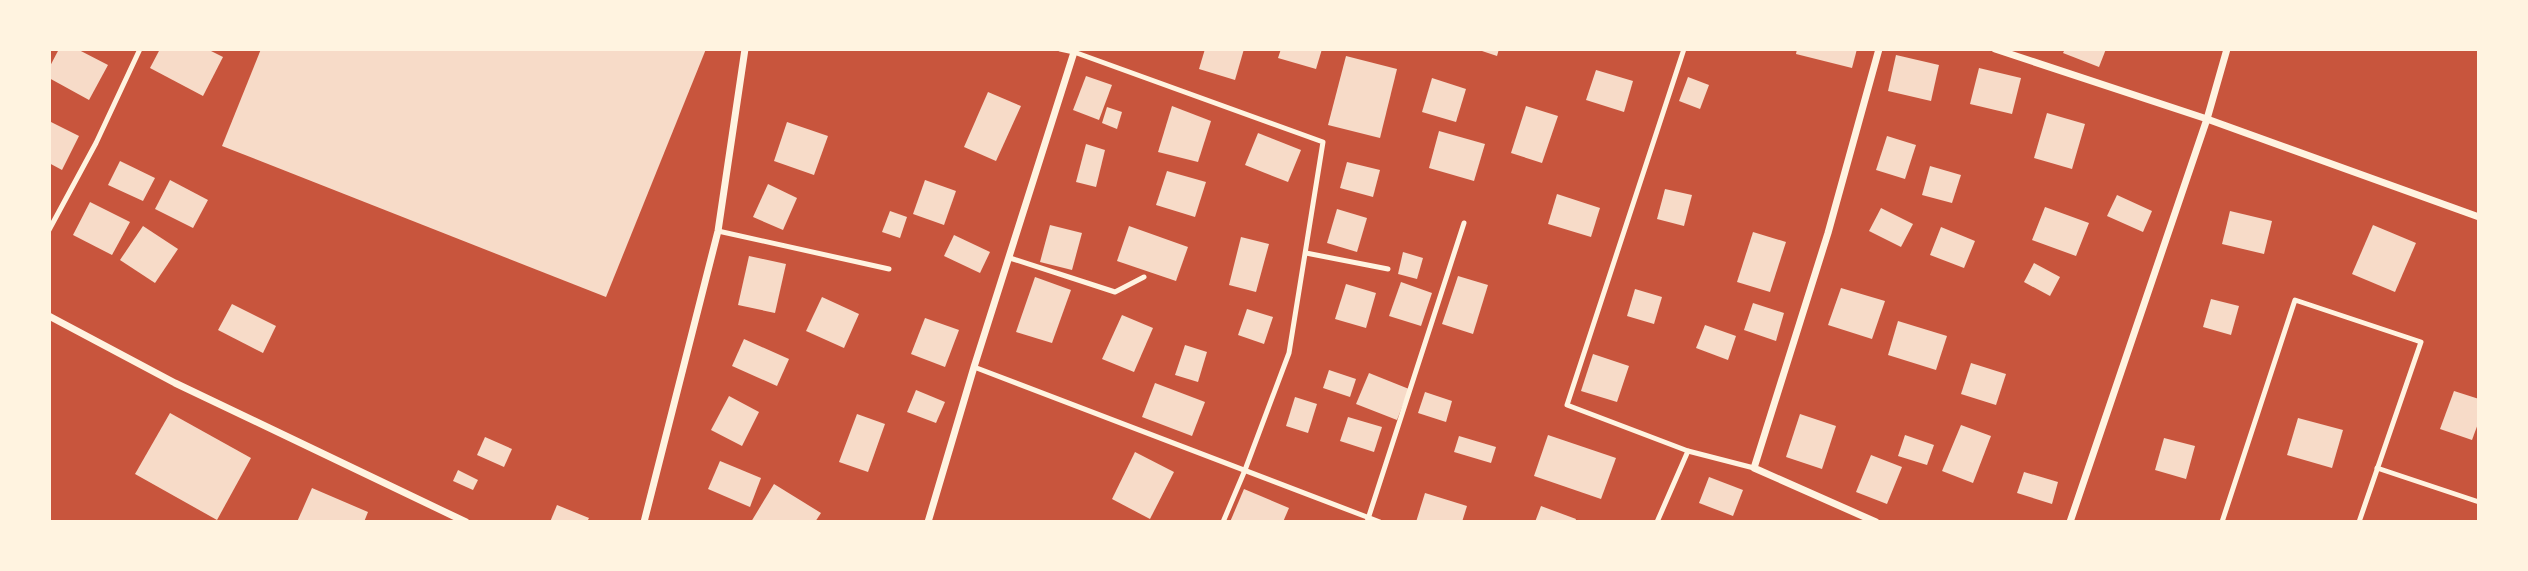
<svg xmlns="http://www.w3.org/2000/svg" width="2528" height="571" font-family="'Asap Condensed',sans-serif">
<style>
.building{fill:#f7dbc8}
.lines{fill:none;stroke-linecap:round;stroke-linejoin:round}
.service{stroke:#fff3e0;stroke-width:5}
.minor{stroke:#fff3e0;stroke-width:7}
</style>
<rect width="100%" height="100%" fill="#c8553d"/>
<g class="building">
<polygon points="59,49 77,49 108,65 89,100 49,78 49,68"/>
<polygon points="160,49 207,49 223,57 203,96 150,68"/>
<polygon points="261,49 706,49 606,297 222,146"/>
<polygon points="1205,49 1244,49 1235,80 1199,69"/>
<polygon points="1281,49 1322,49 1316,69 1278,58"/>
<polygon points="1476,49 1499,49 1497,56"/>
<polygon points="1797,49 1857,49 1852,68 1796,54"/>
<polygon points="2065,49 2106,49 2099,67 2063,53"/>
<polygon points="1896,55 1939,65 1931,101 1888,91"/>
<polygon points="1346,56 1397,69 1380,138 1328,125"/>
<polygon points="1979,68 2021,78 2012,114 1970,104"/>
<polygon points="1596,70 1633,81 1624,112 1586,100"/>
<polygon points="1086,76 1112,85 1099,120 1073,110"/>
<polygon points="1688,77 1709,85 1700,109 1679,101"/>
<polygon points="1432,78 1466,89 1456,122 1422,112"/>
<polygon points="988,92 1021,106 996,161 964,147"/>
<polygon points="1172,106 1211,121 1198,162 1158,152"/>
<polygon points="1526,106 1558,116 1542,163 1511,153"/>
<polygon points="1107,107 1122,112 1117,129 1102,123"/>
<polygon points="2047,113 2085,124 2072,169 2034,158"/>
<polygon points="49,121 79,136 62,170 49,163"/>
<polygon points="787,122 828,136 814,175 774,161"/>
<polygon points="1439,131 1485,144 1474,181 1429,168"/>
<polygon points="1258,133 1301,150 1288,182 1245,165"/>
<polygon points="1887,136 1916,145 1905,179 1876,170"/>
<polygon points="1086,144 1105,150 1096,187 1076,182"/>
<polygon points="120,161 155,178 143,201 108,185"/>
<polygon points="1347,162 1380,170 1373,197 1340,188"/>
<polygon points="1930,166 1961,175 1952,203 1922,195"/>
<polygon points="1167,171 1206,182 1195,217 1156,205"/>
<polygon points="170,180 208,200 193,228 155,209"/>
<polygon points="925,180 956,191 944,225 913,214"/>
<polygon points="768,184 797,198 783,230 753,217"/>
<polygon points="1665,189 1692,195 1684,226 1657,219"/>
<polygon points="1557,194 1600,208 1591,237 1548,224"/>
<polygon points="2117,195 2152,211 2143,232 2107,216"/>
<polygon points="90,202 130,222 112,255 73,235"/>
<polygon points="2045,207 2089,223 2076,256 2032,240"/>
<polygon points="1881,208 1913,224 1901,247 1869,231"/>
<polygon points="1337,209 1367,218 1357,252 1327,243"/>
<polygon points="890,211 907,217 900,238 882,232"/>
<polygon points="2230,211 2272,221 2264,254 2222,244"/>
<polygon points="1050,225 1082,233 1072,270 1040,262"/>
<polygon points="2373,225 2416,243 2395,292 2352,274"/>
<polygon points="143,226 178,249 155,283 120,260"/>
<polygon points="1129,226 1188,247 1176,281 1117,261"/>
<polygon points="1941,227 1975,241 1964,268 1930,255"/>
<polygon points="1753,232 1786,242 1770,292 1737,282"/>
<polygon points="954,235 990,252 980,273 944,256"/>
<polygon points="1241,237 1269,244 1256,292 1229,285"/>
<polygon points="1403,252 1423,258 1417,279 1398,274"/>
<polygon points="749,256 786,264 775,313 738,305"/>
<polygon points="2034,263 2060,277 2050,296 2024,282"/>
<polygon points="1458,276 1488,285 1473,334 1442,324"/>
<polygon points="1035,277 1071,290 1052,343 1016,332"/>
<polygon points="1401,282 1432,293 1421,326 1389,316"/>
<polygon points="1346,284 1376,293 1366,328 1335,319"/>
<polygon points="1841,288 1885,301 1872,339 1828,325"/>
<polygon points="1635,289 1662,297 1654,324 1627,316"/>
<polygon points="822,297 859,314 844,348 806,331"/>
<polygon points="2211,299 2239,306 2231,335 2203,327"/>
<polygon points="1753,303 1784,313 1776,341 1744,330"/>
<polygon points="232,304 276,326 263,353 218,330"/>
<polygon points="1247,309 1273,317 1264,344 1238,335"/>
<polygon points="1122,315 1153,328 1134,372 1102,359"/>
<polygon points="925,318 959,330 945,367 911,354"/>
<polygon points="1898,321 1947,336 1936,370 1888,355"/>
<polygon points="1705,325 1736,336 1728,360 1696,348"/>
<polygon points="744,339 789,359 777,386 732,366"/>
<polygon points="1185,345 1207,352 1198,382 1175,375"/>
<polygon points="1593,354 1629,366 1617,402 1581,391"/>
<polygon points="1971,363 2006,374 1996,405 1961,394"/>
<polygon points="1329,370 1356,379 1350,397 1323,388"/>
<polygon points="1369,373 1409,389 1397,420 1356,404"/>
<polygon points="1155,383 1205,402 1192,436 1142,417"/>
<polygon points="916,390 945,402 936,423 907,412"/>
<polygon points="2454,391 2479,399 2479,421 2472,440 2440,429"/>
<polygon points="1425,392 1452,401 1446,422 1418,413"/>
<polygon points="729,396 759,412 742,446 711,430"/>
<polygon points="1295,397 1317,404 1308,433 1286,426"/>
<polygon points="170,413 251,458 217,520 135,474"/>
<polygon points="857,414 885,424 868,472 839,462"/>
<polygon points="1800,414 1836,426 1822,469 1786,457"/>
<polygon points="1348,417 1382,427 1374,452 1340,441"/>
<polygon points="2298,418 2343,430 2332,468 2287,455"/>
<polygon points="1961,425 1991,436 1973,483 1942,471"/>
<polygon points="1548,435 1616,458 1601,499 1534,476"/>
<polygon points="1905,435 1934,445 1927,465 1898,456"/>
<polygon points="1459,436 1496,447 1491,463 1454,452"/>
<polygon points="485,437 512,449 504,467 477,455"/>
<polygon points="2164,438 2195,446 2186,479 2155,470"/>
<polygon points="1135,452 1174,472 1150,519 1112,499"/>
<polygon points="1871,455 1902,467 1887,504 1856,492"/>
<polygon points="720,461 761,478 750,507 708,489"/>
<polygon points="458,470 478,480 473,490 453,481"/>
<polygon points="2024,472 2058,482 2052,504 2017,493"/>
<polygon points="1709,477 1743,490 1733,516 1699,503"/>
<polygon points="774,484 821,513 815,522 751,522"/>
<polygon points="312,488 368,512 364,522 297,522"/>
<polygon points="1244,489 1289,508 1283,522 1230,522"/>
<polygon points="1425,493 1467,506 1462,522 1416,522"/>
<polygon points="557,505 589,518 587,522 550,522"/>
<polygon points="1541,506 1576,519 1575,522 1535,522"/>
</g>
<g class="lines">
<g class="service">
<polyline points="1060,49 1074,52 1323,142 1289,353 1245,470 1223,522"/>
<polyline points="1684,49 1567,405 1688,451 1754,468"/>
<polyline points="49,230 96,143 140,49"/>
<polyline points="718,231 889,269"/>
<polyline points="1306,253 1388,269"/>
<polyline points="1010,258 1115,292 1144,277"/>
<polyline points="974,367 1380,522"/>
<polyline points="2377,468 2479,502"/>
<polyline points="1367,522 1464,223"/>
<polyline points="1657,522 1688,451"/>
<polyline points="2222,522 2295,300 2421,342 2359,522"/>
</g>
<g class="minor">
<polyline points="1995,49 2207,119 2479,217"/>
<polyline points="49,316 175,383 466,522"/>
<polyline points="644,522 718,231 745,49"/>
<polyline points="928,522 974,367 1075,49"/>
<polyline points="1876,522 1754,468 1828,233 1879,49"/>
<polyline points="2070,522 2207,119 2227,49"/>
</g>
</g>
<rect width="2528" height="571" fill="none" stroke="#fff3e0" stroke-width="102"/>
</svg>
